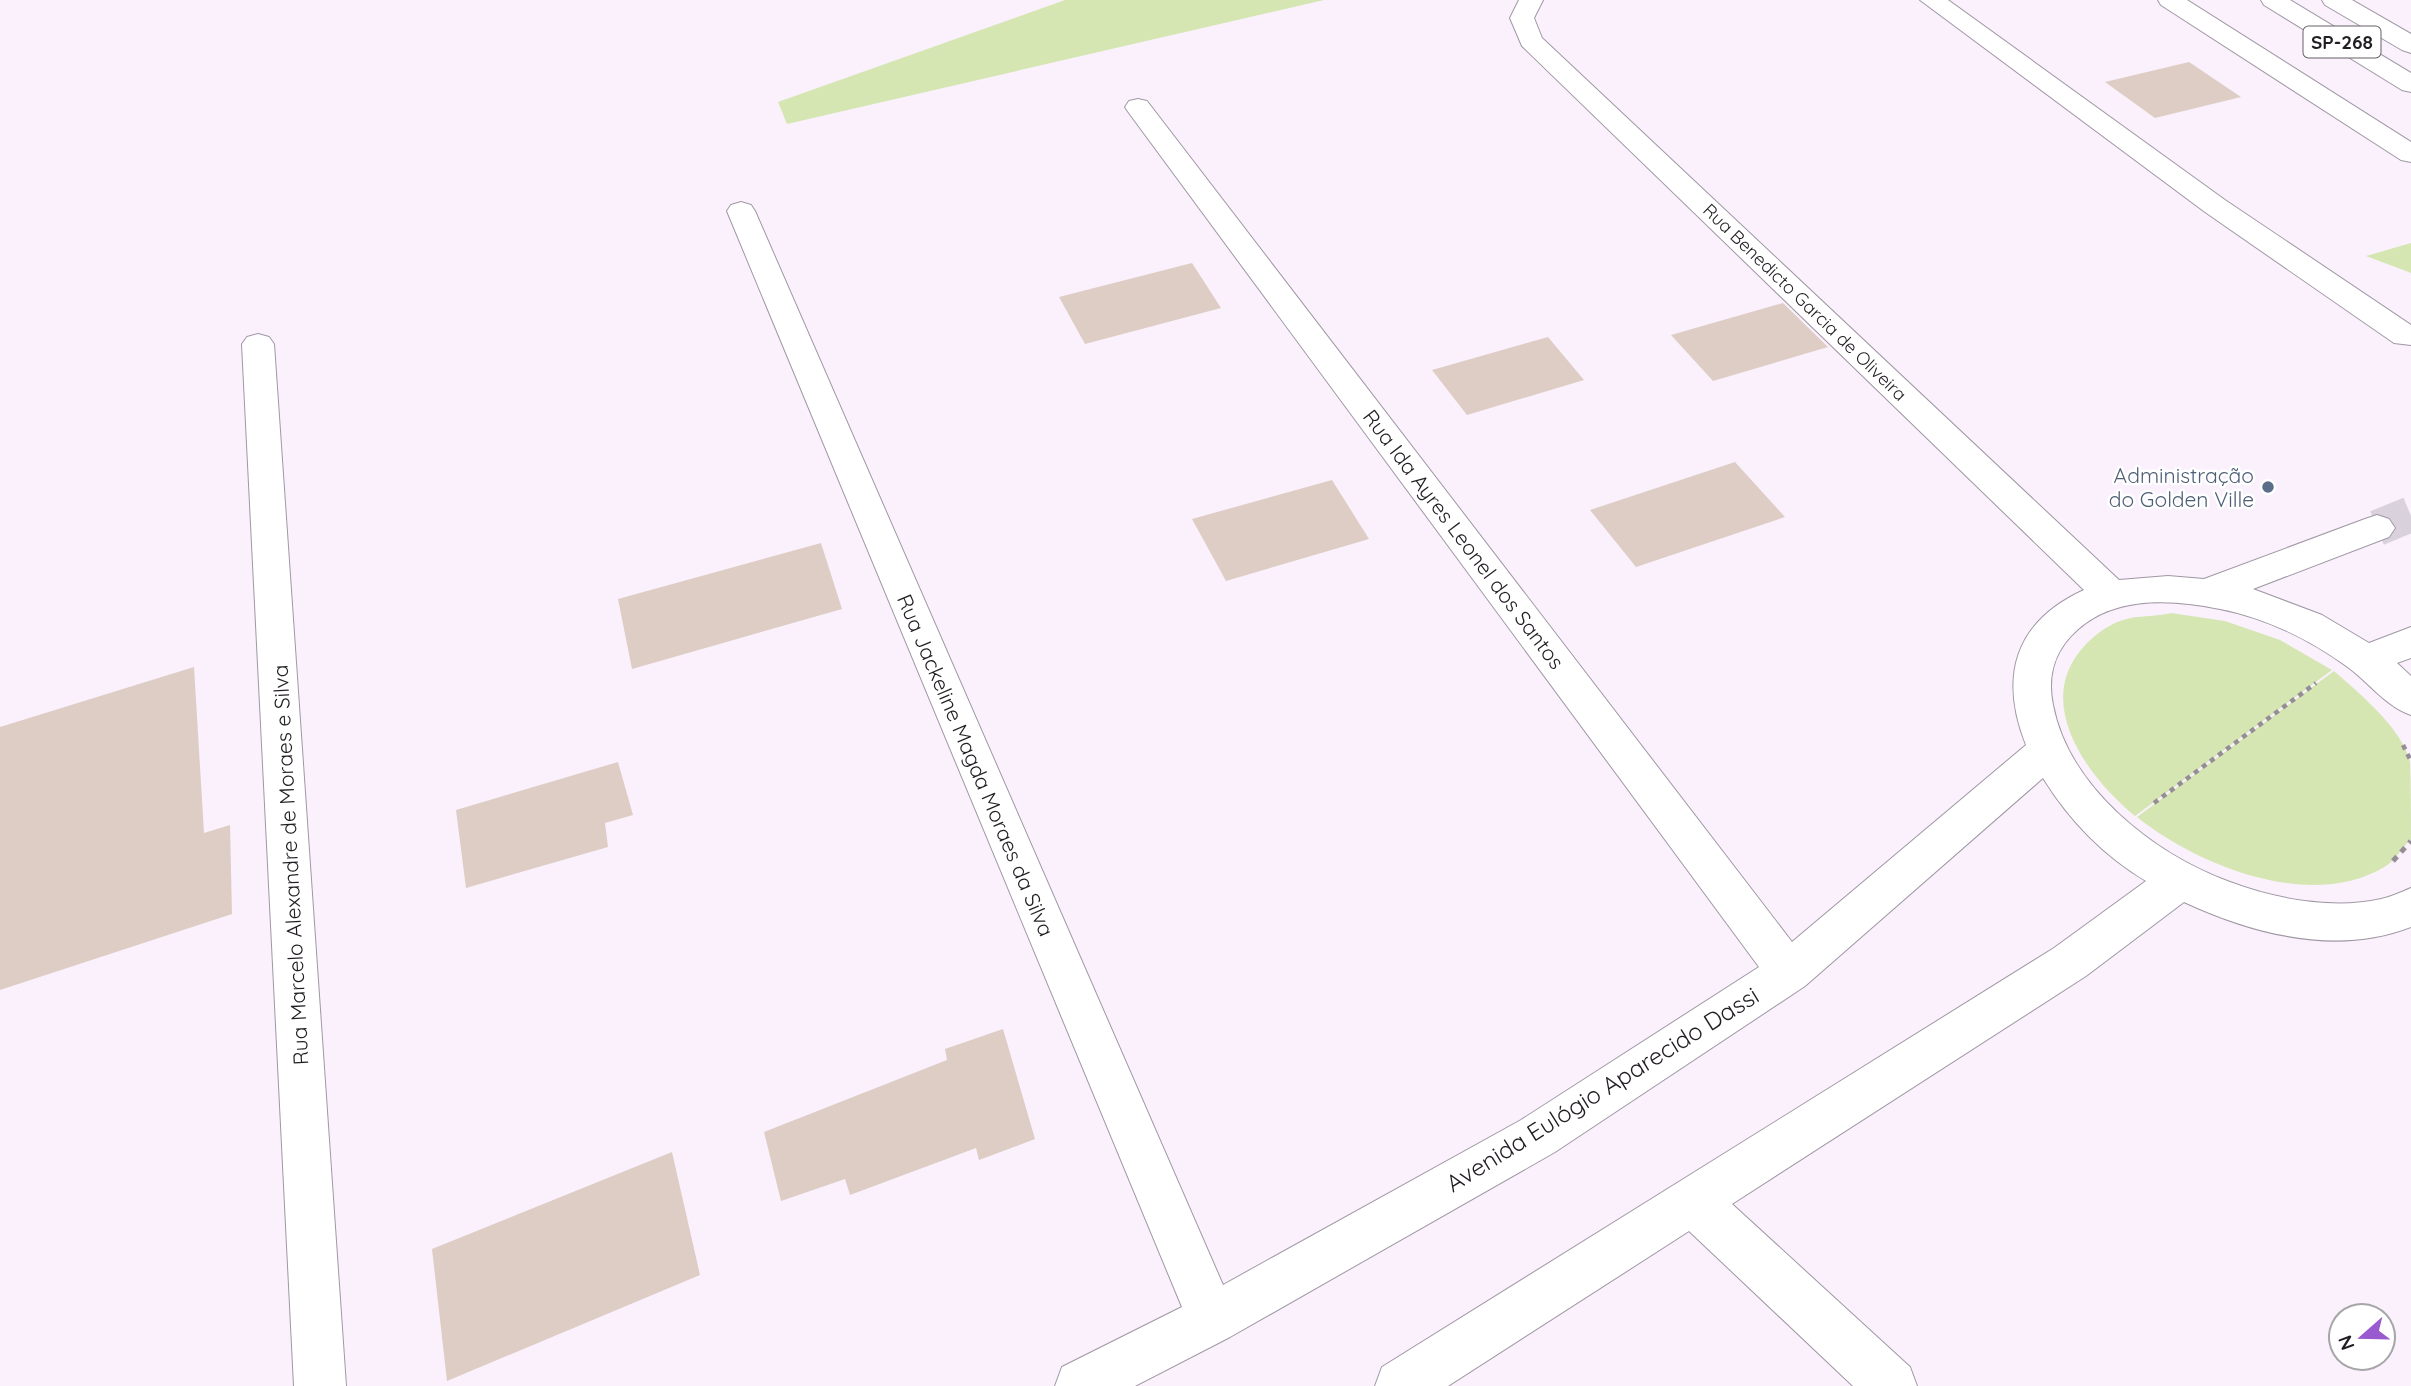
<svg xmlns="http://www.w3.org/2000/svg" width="2411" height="1386" font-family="Quicksand,sans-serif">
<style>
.green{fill:#d5e6b3}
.building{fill:#decdc4}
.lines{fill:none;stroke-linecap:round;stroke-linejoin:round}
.street-tunnel{stroke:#d9d1dc;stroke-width:36;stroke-dasharray:36 18;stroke-linecap:butt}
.street-casing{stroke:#a097a4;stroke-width:2}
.primary-casing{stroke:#a097a4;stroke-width:2}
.path-far1{stroke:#958e97;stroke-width:4.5;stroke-dasharray:5 5;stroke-linecap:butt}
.path{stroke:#958e97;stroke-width:5;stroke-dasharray:6 6;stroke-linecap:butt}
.street{fill:#fff;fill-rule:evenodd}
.primary{fill:#fff;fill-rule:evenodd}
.service-dot{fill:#5c6f8a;stroke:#fff;stroke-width:2.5}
.labels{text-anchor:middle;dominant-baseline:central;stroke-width:5;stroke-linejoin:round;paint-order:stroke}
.far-street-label{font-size:18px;fill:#211d22;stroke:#fff}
.shield{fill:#fff;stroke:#646164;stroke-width:2}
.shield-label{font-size:19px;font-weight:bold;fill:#211d22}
.service-label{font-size:21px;fill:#4e5e75;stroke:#fff;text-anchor:end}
.street-label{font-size:21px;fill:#211d22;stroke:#fff}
.near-street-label{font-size:24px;fill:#211d22;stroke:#fff}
</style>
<rect width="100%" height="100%" fill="#faf1fd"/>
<g class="green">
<polygon points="1065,0 1324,0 787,124 778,102"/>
<polygon points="2411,243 2411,273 2366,256"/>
<path d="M 2171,613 L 2225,621 L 2280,640 L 2332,670 L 2135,816 C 2092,781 2037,711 2077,655 C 2088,640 2104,626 2123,620 C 2138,615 2155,617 2171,613 Z"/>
<path d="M 2334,671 C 2359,693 2402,728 2410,762 C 2411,786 2411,815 2411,839 C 2403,847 2395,860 2386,866 C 2312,912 2198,866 2137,817 Z"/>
</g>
<g class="building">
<polygon points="2189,62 2241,97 2155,118 2105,82"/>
<polygon points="1192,263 1221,308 1085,344 1059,297"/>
<polygon points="1783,303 1828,347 1713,381 1671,335"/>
<polygon points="1548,337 1584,380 1467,415 1432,370"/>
<polygon points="1735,462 1785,517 1636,567 1590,510"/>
<polygon points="1332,480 1369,539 1226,581 1192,519"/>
<polygon points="821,543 842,609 632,669 618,599"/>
<polygon points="194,667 204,833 230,825 232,914 0,990 0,727"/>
<polygon points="618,762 633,815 605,823 608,847 466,888 456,810"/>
<polygon points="1003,1029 1035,1139 979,1160 976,1148 850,1195 845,1179 781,1201 764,1132 947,1060 945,1049"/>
<polygon points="672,1152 700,1275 447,1381 432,1249"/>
</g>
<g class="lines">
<polyline class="street-tunnel" points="2377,528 2411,514"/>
<g class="street-casing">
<g id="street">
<path d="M 1519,0 L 1543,0 L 1534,18 L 1542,38 L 2119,580 L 2168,576 L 2204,579 L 2365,519 L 2377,515 L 2389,519 L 2395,528 L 2389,537 L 2253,589 L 2322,615 L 2369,643 L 2411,627 L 2411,658 L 2397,663 L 2411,676 L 2411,715 C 2387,707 2369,683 2349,668 C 2311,640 2266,618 2220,609 C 2177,600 2123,596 2086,623 C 2058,643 2046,671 2053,705 C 2069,788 2154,854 2230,882 C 2275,899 2333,910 2381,899 C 2391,897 2401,892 2411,888 L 2411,927 C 2337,956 2253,934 2184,902 L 2086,976 L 1732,1204 L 1910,1367 L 1917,1386 L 1853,1386 L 1689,1231 L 1448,1386 L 1375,1386 L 1382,1367 L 2054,948 L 2146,881 C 2104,856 2069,820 2043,778 L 1805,986 L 1555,1152 L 1230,1337 L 1135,1386 L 1055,1386 L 1062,1367 L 1182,1307 L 727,211 L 731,205 L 741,202 L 751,205 L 755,211 L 1223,1285 L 1521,1120 L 1759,967 L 1129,113 L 1125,107 L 1129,101 L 1138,99 L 1147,101 L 1792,942 L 2026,745 C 1999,677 2014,622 2084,590 L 1522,46 L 1510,18 Z"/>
<polygon points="1920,0 1948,0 2225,200 2411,325 2411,345 2394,343 2205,212"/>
<polygon points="2158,0 2187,0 2411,142 2411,162 2401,160 2161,5"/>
<polygon points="258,334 269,337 274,344 346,1386 294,1386 242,344 247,337"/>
</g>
</g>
<g class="primary-casing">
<g id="primary">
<polygon points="2261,0 2290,0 2411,73 2411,92 2402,90 2264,5"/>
<polygon points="2322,0 2352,0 2411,34 2411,53 2402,50 2325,5"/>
</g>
</g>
<g class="path-far1">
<polyline points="2403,745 2411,761"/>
<polyline points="2154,803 2316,683"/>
</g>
<polyline class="path" points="2393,861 2411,841"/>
<use href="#street" class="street"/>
<use href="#primary" class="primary"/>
</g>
<circle class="service-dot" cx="2268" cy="487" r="7"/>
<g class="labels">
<g class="far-street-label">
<text transform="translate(1805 302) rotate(44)">Rua Benedicto Garcia de Oliveira</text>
</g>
<rect class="shield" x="2303.5" y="26.5" width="77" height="31" rx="5"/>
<g class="shield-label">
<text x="2342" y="42">SP-268</text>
</g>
<g class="service-label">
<text x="2254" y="475">Administração<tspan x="2254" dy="24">do Golden Ville</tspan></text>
</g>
<g class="street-label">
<text transform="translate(1464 539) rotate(53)">Rua Ida Ayres Leonel dos Santos</text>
<text transform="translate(976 765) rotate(67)">Rua Jackeline Magda Moraes da Silva</text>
<text transform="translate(290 865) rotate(-93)">Rua Marcelo Alexandre de Moraes e Silva</text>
</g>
<g class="near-street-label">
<text transform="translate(1602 1089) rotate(-32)">Avenida Eulógio Aparecido Dassi</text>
</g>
</g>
<g transform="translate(2362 1337) rotate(250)"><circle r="33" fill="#ffffff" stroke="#a6a5a7" stroke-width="2"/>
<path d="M0-5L12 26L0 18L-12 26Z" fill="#9959cf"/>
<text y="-10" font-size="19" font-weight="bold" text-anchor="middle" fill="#211d22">N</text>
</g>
</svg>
